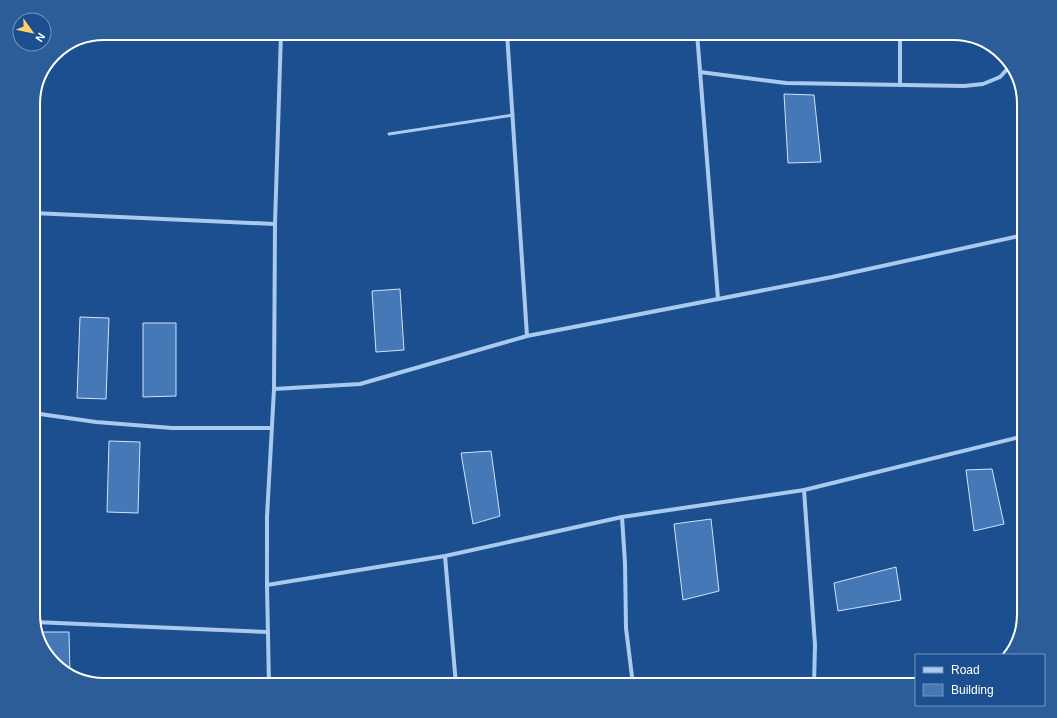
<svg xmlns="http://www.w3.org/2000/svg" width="1057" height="718" font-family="Arial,sans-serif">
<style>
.building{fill:#4478b7;stroke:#cfe3fa}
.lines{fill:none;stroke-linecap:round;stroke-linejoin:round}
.service{stroke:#a9c9ee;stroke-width:3}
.minor{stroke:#a9c9ee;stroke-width:4}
.rim{fill:none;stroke:#fff;stroke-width:2}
</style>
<rect width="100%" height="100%" fill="#1b4f8f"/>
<g class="building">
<polygon points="784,94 814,95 821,162 788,163"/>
<polygon points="400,289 404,350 376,352 372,291"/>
<polygon points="80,317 109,318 106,399 77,398"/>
<polygon points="143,323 176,323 176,396 143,397"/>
<polygon points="109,441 140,442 138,513 107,512"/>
<polygon points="491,451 500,516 473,524 461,453"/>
<polygon points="992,469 1004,524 974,531 966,470"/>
<polygon points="711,519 719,591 683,600 674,524"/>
<polygon points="896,567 901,600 838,611 834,583"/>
<polygon points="37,632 69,632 70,675 64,673 42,649"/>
<polygon points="604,678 605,685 555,685"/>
</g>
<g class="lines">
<polyline class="service" points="389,134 513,115"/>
<g class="minor">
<polyline points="507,33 527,336"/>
<polyline points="697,33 718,299"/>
<polyline points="700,72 786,83 964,86 983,84 1000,77 1011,65"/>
<polyline points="900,85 900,33"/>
<polyline points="33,213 275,224"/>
<polyline points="274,389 360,384 527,336 832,277 1024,235"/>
<polyline points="33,413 96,422 172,428 271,428"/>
<polyline points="804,490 815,645 814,685"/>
<polyline points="622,517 625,563 626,628 633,685"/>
<polyline points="445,556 456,685"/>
<polyline points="267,585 445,556 622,517 804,490 1024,436"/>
<polyline points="34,622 268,632"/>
<polyline points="269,685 267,585 267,517 274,389 275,224 281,33"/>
</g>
</g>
<path d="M0 0H1057V718H0ZM104 40H953A64 64 0 0 1 1017 104V614A64 64 0 0 1 953 678H104A64 64 0 0 1 40 614V104A64 64 0 0 1 104 40Z" fill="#2d5d98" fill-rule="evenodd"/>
<path class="rim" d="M104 40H953A64 64 0 0 1 1017 104V614A64 64 0 0 1 953 678H104A64 64 0 0 1 40 614V104A64 64 0 0 1 104 40Z"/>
<rect x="915" y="654" width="130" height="52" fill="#1b4f8f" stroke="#7695bc"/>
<rect x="923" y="667" width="20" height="6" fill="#a9c9ee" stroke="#7695bc"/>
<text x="951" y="674" font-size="12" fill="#ffffff">Road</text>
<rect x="923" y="684" width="20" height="12" fill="#4478b7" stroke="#7695bc"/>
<text x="951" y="694" font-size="12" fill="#ffffff">Building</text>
<g transform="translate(32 32) rotate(123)"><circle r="19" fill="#1b4f8f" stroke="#7695bc"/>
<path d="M0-3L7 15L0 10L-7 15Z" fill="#ffd166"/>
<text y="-6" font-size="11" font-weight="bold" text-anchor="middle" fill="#ffffff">N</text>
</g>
</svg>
